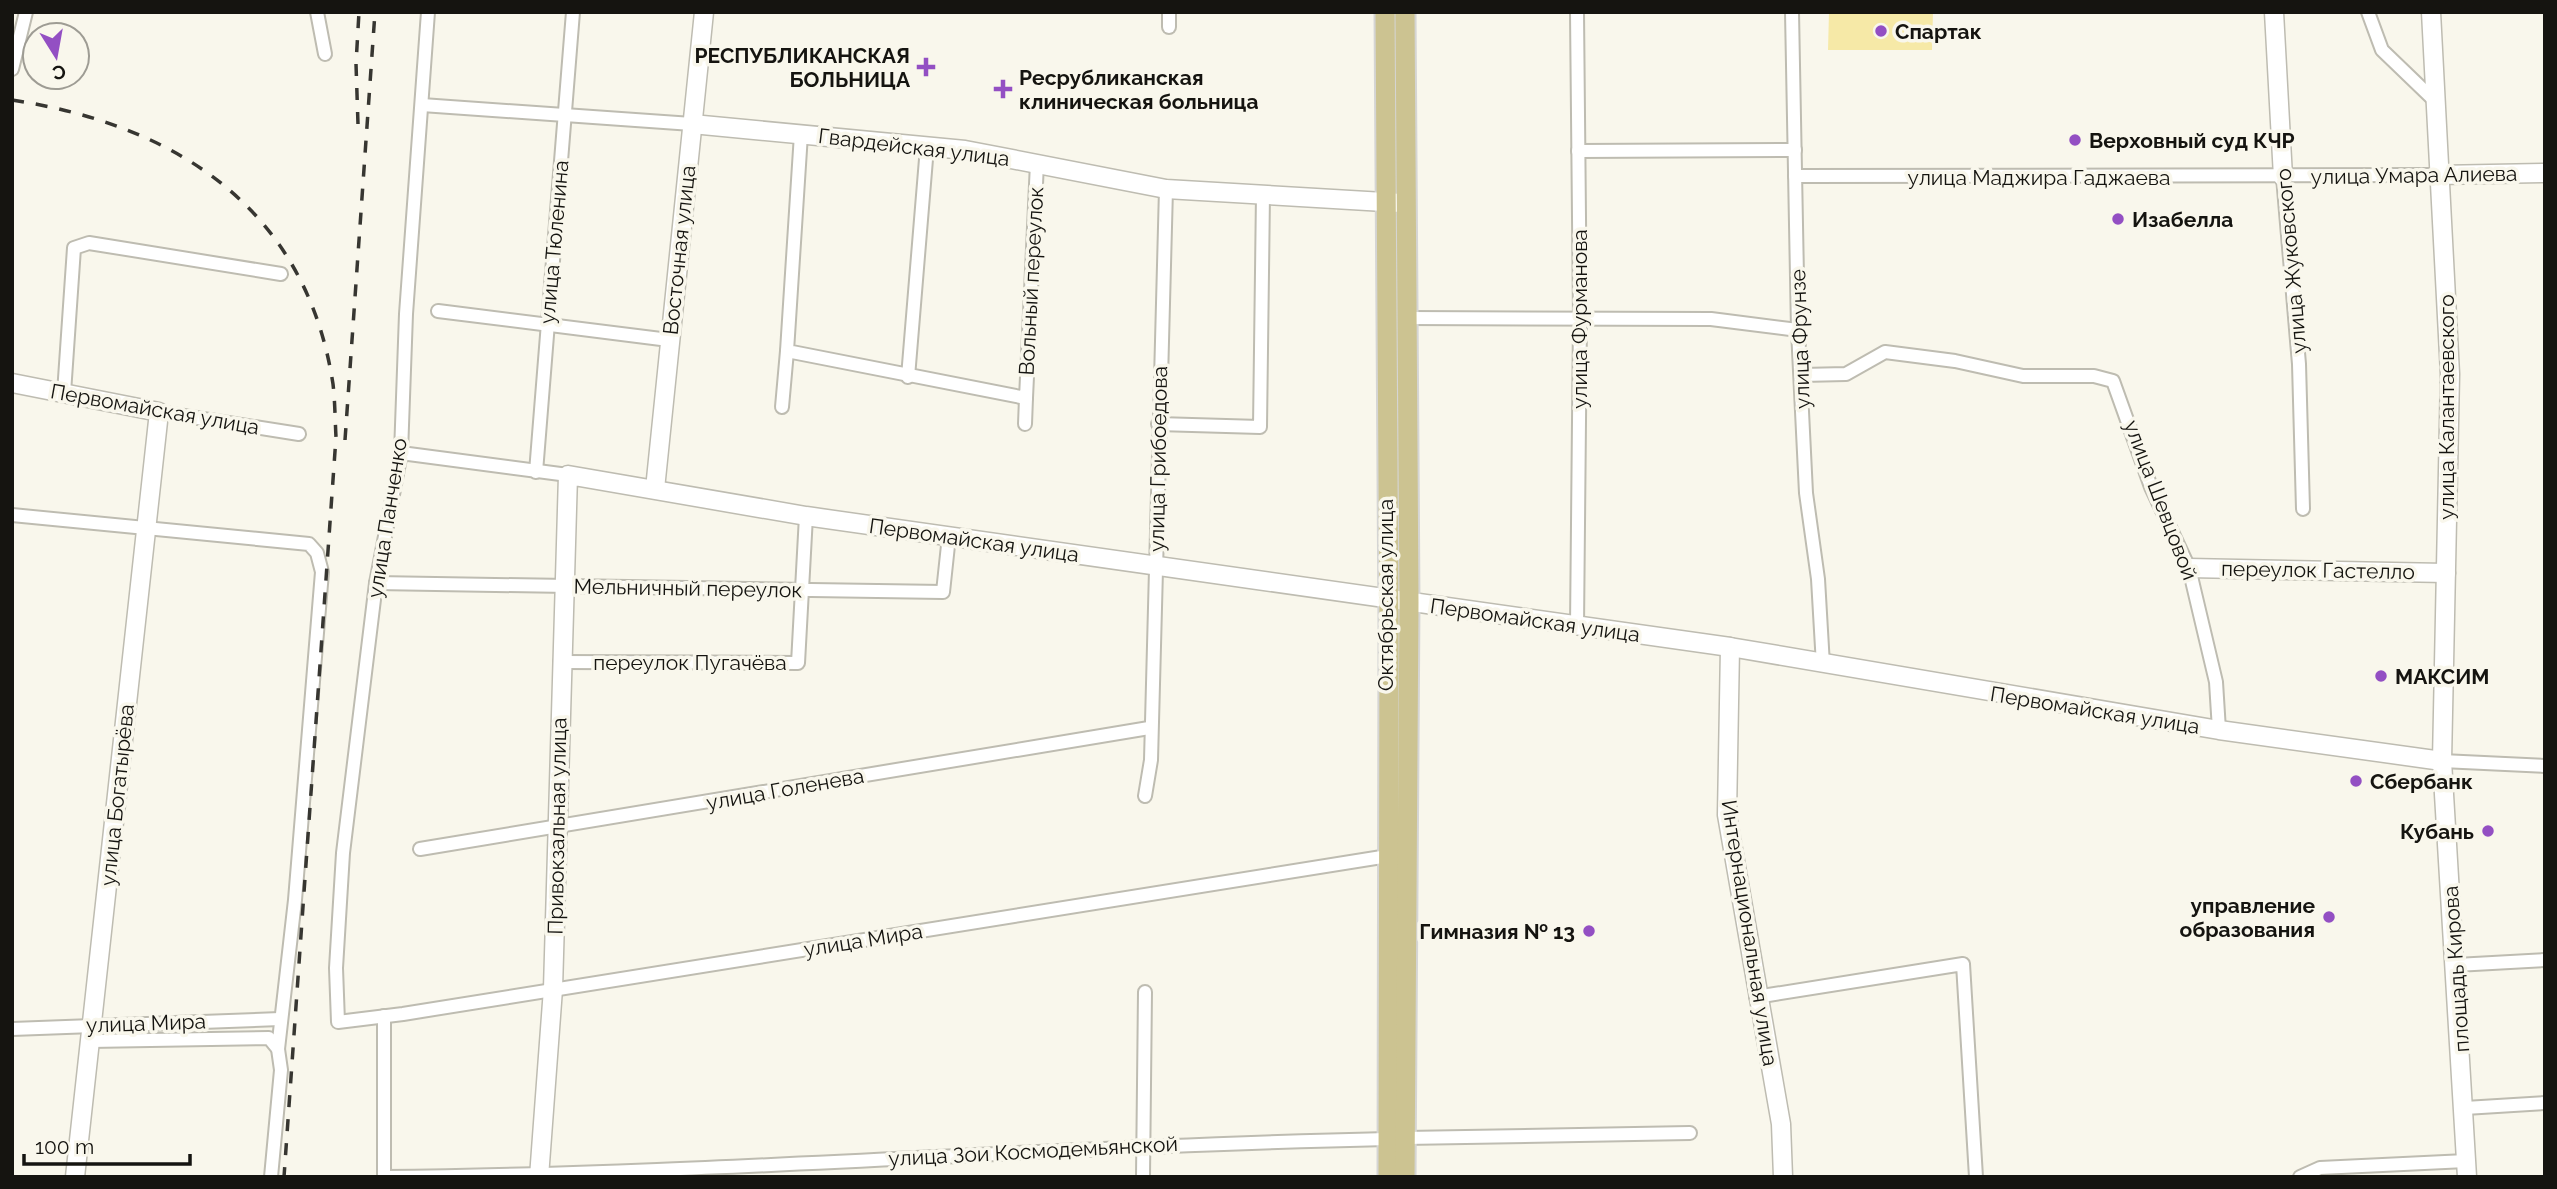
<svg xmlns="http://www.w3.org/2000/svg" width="2557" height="1189" font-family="Raleway,sans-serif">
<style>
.green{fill:#f6e9a7}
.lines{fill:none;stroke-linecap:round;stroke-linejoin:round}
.street-casing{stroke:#bebcb1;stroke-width:16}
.secondary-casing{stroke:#bebcb1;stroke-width:21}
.primary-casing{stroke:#d5d5d4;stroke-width:23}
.street{stroke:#fff;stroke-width:12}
.secondary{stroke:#fff;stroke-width:18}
.primary{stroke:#ccc391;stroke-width:19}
.rail{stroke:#373631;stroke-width:3.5;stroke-dasharray:12 12;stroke-linecap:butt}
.poi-dot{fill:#934fc3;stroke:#f9f7ec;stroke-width:2.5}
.labels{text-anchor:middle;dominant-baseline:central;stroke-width:7;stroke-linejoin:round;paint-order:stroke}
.poi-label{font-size:21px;font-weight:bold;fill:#151410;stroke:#f9f7ec;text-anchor:start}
.street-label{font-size:21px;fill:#151410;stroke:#f9f7ec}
</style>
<rect width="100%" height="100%" fill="#f9f7ec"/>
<polygon class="green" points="1829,12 1933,12 1932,50 1828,50"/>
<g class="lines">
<g class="street-casing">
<g id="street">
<polyline points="317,12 325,54"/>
<polyline points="428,12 406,314 401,453 376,583 343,853 336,968 338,1022 403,1014 1388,856"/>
<polyline points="1792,12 1798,330 1806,493 1818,579 1823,665"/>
<polyline points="2368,12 2382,50 2435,101"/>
<polyline points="1169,27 1169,12"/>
<polyline points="12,69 26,12"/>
<polyline points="422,105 692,124"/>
<polyline points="801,134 787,351 1026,398 1037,163"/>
<polyline points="1578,151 1795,150"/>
<polyline points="1795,176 2438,175"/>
<polyline points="2283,177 2299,364 2303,509"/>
<polyline points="438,311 669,340"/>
<polyline points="1406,318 1711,319 1798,330"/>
<polyline points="1802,375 1846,374 1885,352 1955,361 2023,376 2094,376 2113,381 2151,487 2189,568 2216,682 2219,730"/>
<polyline points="908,377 927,147"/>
<polyline points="64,393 74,248 89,243 281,274"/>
<polyline points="782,407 787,351"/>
<polyline points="159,412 299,434"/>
<polyline points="1025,424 1026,398"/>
<polyline points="1158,424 1260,427 1263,194"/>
<polyline points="401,453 568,475"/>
<polyline points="536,472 573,12"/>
<polyline points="12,515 309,544 317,553 322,572 295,900 278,1049"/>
<polyline points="376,583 943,592 949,536"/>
<polyline points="1577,626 1580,319 1577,12"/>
<polyline points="560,662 798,663 806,516"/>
<polyline points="2442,761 2545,766"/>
<polyline points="1145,796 1151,760 1166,189"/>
<polyline points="420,849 1149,728"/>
<polyline points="2456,965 2545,960"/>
<polyline points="1756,997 1963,964 1976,1177"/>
<polyline points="384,1016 384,1177"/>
<polyline points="12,1029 280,1019"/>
<polyline points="90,1041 269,1038 278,1049 281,1070 271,1177"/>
<polyline points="2465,1108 2545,1103"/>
<polyline points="1405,1138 1690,1133"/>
<path d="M 384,1177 C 719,1174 1053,1146 1387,1139"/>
<polyline points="1143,1177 1145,992"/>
<polyline points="2300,1177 2320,1168 2466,1161"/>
</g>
</g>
<g class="secondary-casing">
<g id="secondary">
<polyline points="2274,12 2283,177"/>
<polyline points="2431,12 2450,374 2442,761 2467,1177"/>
<polyline points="692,124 965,150 1166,189 1401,203"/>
<polyline points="2438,175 2545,173"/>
<polyline points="12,383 159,412 75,1177"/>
<polyline points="655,489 704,12"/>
<polyline points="2189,568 2446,573"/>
<polyline points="1730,647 1727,815 1781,1124 1783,1177"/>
<polyline points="539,1177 553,989 568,475 806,516 1730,647 2219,730 2442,761"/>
</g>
</g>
<g class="primary-casing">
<g id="primary">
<polyline points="1385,12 1389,629 1388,1177"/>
<polyline points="1405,1177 1409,602 1405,12"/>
</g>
</g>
<use href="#street" class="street"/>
<use href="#secondary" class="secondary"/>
<use href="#primary" class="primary"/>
<g class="rail">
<path d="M 12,100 C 177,125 306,209 333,384 C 335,401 335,419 336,437 L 284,1177"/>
<polyline points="358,124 356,64 359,12"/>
<polyline points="345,440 375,12"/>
</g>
</g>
<g class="poi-dot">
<circle cx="1881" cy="31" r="7"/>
<path d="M922.5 56.5h7v7h7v7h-7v7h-7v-7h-7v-7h7z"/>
<path d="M999.5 78.5h7v7h7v7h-7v7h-7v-7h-7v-7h7z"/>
<circle cx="2075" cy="140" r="7"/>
<circle cx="2118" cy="219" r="7"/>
<circle cx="2381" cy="676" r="7"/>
<circle cx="2356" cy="781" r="7"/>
<circle cx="2488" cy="831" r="7"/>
<circle cx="2329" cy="917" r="7"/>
<circle cx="1589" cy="931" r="7"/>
</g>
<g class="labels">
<g class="poi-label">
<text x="1895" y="31">Спартак</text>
<text x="910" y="55" text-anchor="end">РЕСПУБЛИКАНСКАЯ<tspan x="910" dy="24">БОЛЬНИЦА</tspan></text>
<text x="1019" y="77">Ресрубликанская<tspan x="1019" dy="24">клиническая больница</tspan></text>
<text x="2089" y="140">Верховный суд КЧР</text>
<text x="2132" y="219">Изабелла</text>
<text x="2395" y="676">МАКСИМ</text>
<text x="2370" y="781">Сбербанк</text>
<text x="2474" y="831" text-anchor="end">Кубань</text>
<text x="2315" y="905" text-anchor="end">управление<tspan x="2315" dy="24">образования</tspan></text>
<text x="1575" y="931" text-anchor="end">Гимназия № 13</text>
</g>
<g class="street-label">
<text transform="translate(914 147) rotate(7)">Гвардейская улица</text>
<text transform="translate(2414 175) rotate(-1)">улица Умара Алиева</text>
<text x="2039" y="177">улица Маджира Гаджаева</text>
<text transform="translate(554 242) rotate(-85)">улица Тюленина</text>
<text transform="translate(679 250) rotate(-84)">Восточная улица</text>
<text transform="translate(2291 261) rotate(-95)">улица Жуковского</text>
<text transform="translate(1031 281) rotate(-87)">Вольный переулок</text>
<text transform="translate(1579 319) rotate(-90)">улица Фурманова</text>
<text transform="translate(1800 339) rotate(-92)">улица Фрунзе</text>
<text transform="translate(2446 407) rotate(-90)">улица Калантаевского</text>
<text transform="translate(155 409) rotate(10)">Первомайская улица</text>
<text transform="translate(1158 459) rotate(-89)">улица Грибоедова</text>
<text transform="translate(2161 500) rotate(69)">улица Шевцовой</text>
<text transform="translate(387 518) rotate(-81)">улица Панченко</text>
<text transform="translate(974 540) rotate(8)">Первомайская улица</text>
<text transform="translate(2318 570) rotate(1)">переулок Гастелло</text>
<text transform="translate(688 588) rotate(1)">Мельничный переулок</text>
<text transform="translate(1385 595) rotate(-90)">Октябрьская улица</text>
<text transform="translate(1535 620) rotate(8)">Первомайская улица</text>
<text x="690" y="662">переулок Пугачёва</text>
<text transform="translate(2095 710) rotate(9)">Первомайская улица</text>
<text transform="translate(785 789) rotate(-10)">улица Голенева</text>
<text transform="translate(117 795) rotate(-84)">улица Богатырёва</text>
<text transform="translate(557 826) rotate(-89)">Привокзальная улица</text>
<text transform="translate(1750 933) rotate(81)">Интернациональная улица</text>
<text transform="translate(863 940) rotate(-9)">улица Мира</text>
<text transform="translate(2456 969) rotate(-94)">площадь Кирова</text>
<text transform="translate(146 1023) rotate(-2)">улица Мира</text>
<text transform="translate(1033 1151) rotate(-3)">улица Зои Космодемьянской</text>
</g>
</g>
<rect width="2557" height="1189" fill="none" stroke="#151410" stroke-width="28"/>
<g transform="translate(56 56) rotate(169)"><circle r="33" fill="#f9f7ec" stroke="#9e9c94" stroke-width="2"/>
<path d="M0-5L12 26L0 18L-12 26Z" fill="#934fc3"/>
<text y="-10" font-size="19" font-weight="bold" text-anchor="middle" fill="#151410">С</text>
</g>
<path d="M24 1154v10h166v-10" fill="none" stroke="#151410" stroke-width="3.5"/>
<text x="35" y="1154" font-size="21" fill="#151410" stroke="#f9f7ec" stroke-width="5" paint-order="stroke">100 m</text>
</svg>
